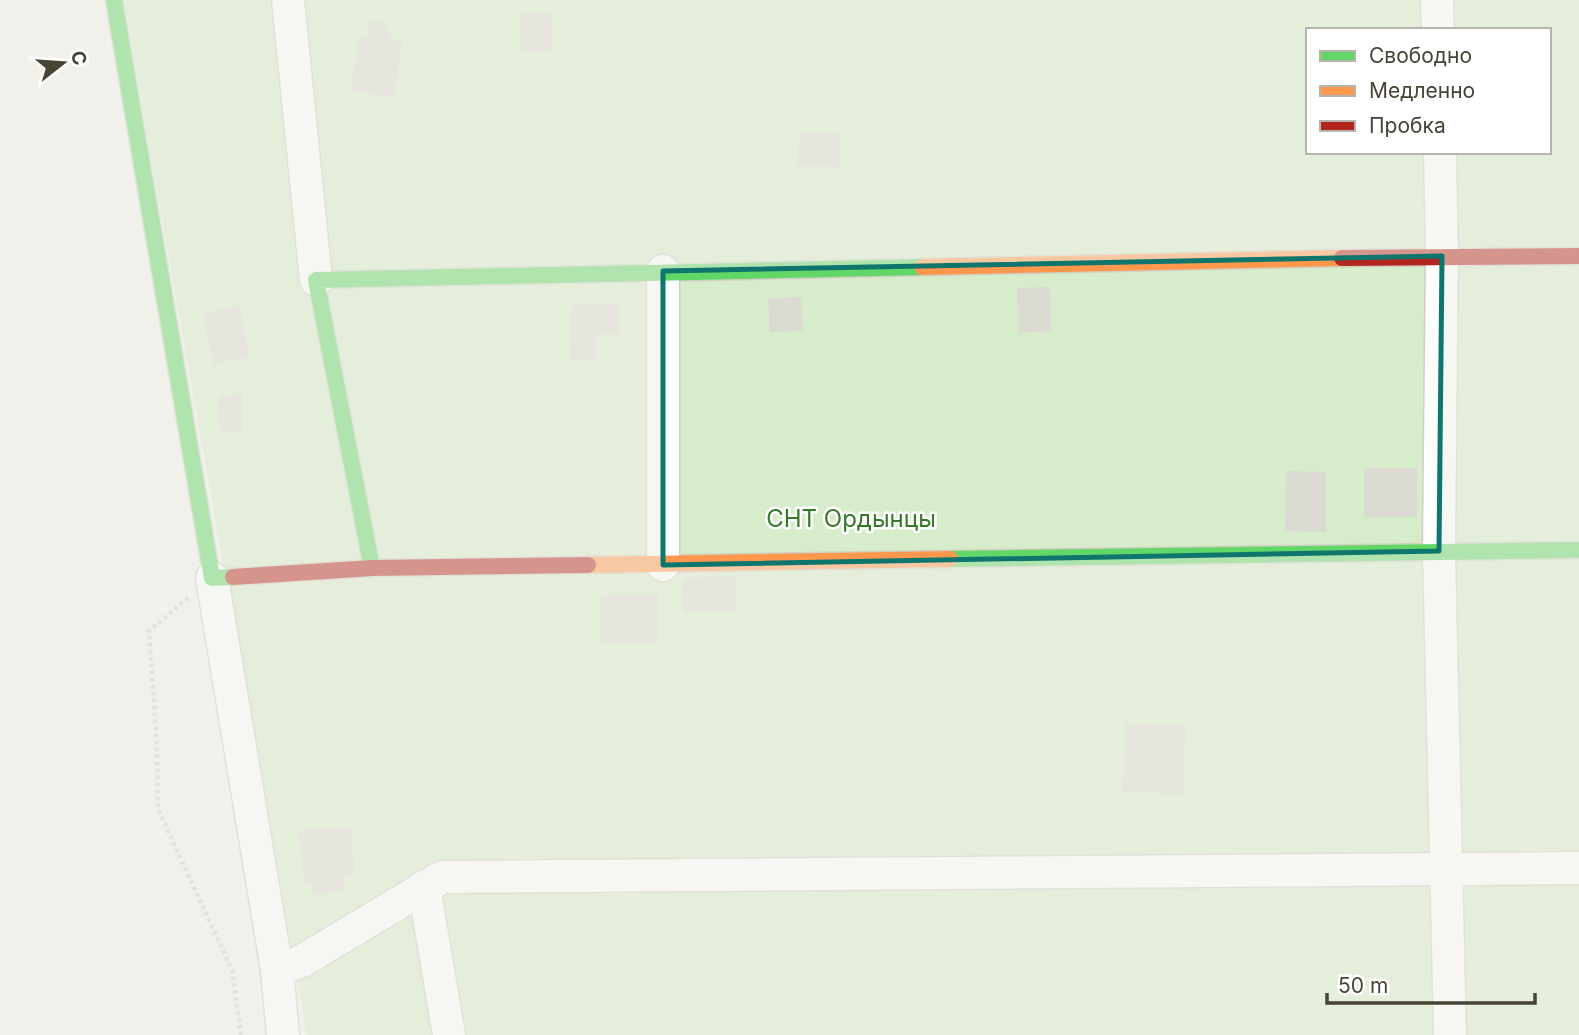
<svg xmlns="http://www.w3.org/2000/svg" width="1579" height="1035" font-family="Inter,sans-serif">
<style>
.green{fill:#d7ecca;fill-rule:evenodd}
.building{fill:#dad9d2}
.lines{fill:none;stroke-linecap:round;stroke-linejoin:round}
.street-casing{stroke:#cfcec7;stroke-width:35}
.fast-casing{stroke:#d1d0c3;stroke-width:19}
.slow-casing{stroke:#d1d0c3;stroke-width:19}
.jam-casing{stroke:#d1d0c3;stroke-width:19}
.path{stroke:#d1d0ca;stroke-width:4.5;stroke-dasharray:3.5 3.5;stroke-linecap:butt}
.street{stroke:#fdfdfc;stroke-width:32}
.fast{stroke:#63d668;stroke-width:16}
.slow{stroke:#ff974d;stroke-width:16}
.jam{stroke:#b3261e;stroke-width:16}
.marked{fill:none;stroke:#0f766e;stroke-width:5;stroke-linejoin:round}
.labels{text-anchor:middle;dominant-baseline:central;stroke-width:5;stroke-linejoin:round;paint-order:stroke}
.park-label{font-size:24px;fill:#357928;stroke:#fff}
</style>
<rect width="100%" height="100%" fill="#f1f0ea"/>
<path class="green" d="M 123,0 L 1579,0 L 1579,1035 L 307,1035 ZM 1308,30 L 1549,30 L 1549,152 L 1308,152 Z"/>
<g class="building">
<polygon points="551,12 552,52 521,53 520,13"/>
<polygon points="369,21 385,23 391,39 402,41 395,97 351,91 358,37 366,38"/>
<polygon points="799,133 839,134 839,167 798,166"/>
<polygon points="1050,287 1051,331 1019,333 1017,288"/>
<polygon points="801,297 803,331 770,332 768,299"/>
<polygon points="571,303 619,303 619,334 597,334 597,361 570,361"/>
<polygon points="239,305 250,357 213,364 203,313"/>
<polygon points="242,394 243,433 219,433 218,395"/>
<rect x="1364" y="468" width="53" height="49"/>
<polygon points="1286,471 1326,472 1326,532 1285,531"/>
<polygon points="736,576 737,610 683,612 682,578"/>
<polygon points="601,594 658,594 659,643 601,643"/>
<polygon points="1125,723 1186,726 1183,794 1122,792"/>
<polygon points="350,826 355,875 343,876 345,892 313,895 312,883 304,884 298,831"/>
</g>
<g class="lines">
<g class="street-casing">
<g id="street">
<polyline points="288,0 316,280"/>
<polyline points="1437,0 1438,30"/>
<polyline points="1440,152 1442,256 1439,551 1450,1035"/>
<polyline points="663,565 663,271"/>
<polyline points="212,578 277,970 283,1035"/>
<polyline points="424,887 449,1035"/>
<polyline points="277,970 302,961 442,877 1579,868"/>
</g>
</g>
<g class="fast-casing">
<g id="fast">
<polyline points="114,0 212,578 233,577"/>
<polyline points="950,559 1579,550"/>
<polyline points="372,568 316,280 922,267"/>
</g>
</g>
<g class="slow-casing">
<g id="slow">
<polyline points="922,267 1342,258"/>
<polyline points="588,565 950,559"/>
</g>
</g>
<g class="jam-casing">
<g id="jam">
<polyline points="1342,258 1579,256"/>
<polyline points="233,577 372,568 588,565"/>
</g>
</g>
<polyline class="path" points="188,598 149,631 157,746 158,809 232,970 241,1035"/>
<use href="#street" class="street"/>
<use href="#fast" class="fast"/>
<use href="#slow" class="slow"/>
<use href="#jam" class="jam"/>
</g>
<path d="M0 0H1579V1035H0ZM 1442,256 L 1439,551 L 663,565 L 663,271 Z" fill="#f1f0ea" fill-opacity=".55" fill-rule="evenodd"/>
<path class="marked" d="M 1442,256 L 1439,551 L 663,565 L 663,271 Z"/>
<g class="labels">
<g class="park-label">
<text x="851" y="518">СНТ Ордынцы</text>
</g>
</g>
<rect x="1306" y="28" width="245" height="126" fill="#ffffff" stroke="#b5b4af" stroke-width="2"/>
<rect x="1320" y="51" width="35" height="10" fill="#63d668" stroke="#b5b4af" stroke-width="2"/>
<text x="1369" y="63" font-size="21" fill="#474436">Свободно</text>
<rect x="1320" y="86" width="35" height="10" fill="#ff974d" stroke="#b5b4af" stroke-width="2"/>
<text x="1369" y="98" font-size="21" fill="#474436">Медленно</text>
<rect x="1320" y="121" width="35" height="10" fill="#b3261e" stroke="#b5b4af" stroke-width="2"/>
<text x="1369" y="133" font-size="21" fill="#474436">Пробка</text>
<g transform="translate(63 63) rotate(73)" stroke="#ffffff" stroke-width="5" paint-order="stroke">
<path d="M0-5L12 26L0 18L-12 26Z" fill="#474436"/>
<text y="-10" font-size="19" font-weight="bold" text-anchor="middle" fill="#474436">С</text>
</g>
<path d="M1327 993v10h208v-10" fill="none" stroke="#474436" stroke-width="3.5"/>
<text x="1338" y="993" font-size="21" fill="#474436" stroke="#ffffff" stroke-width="5" paint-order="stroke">50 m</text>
</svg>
